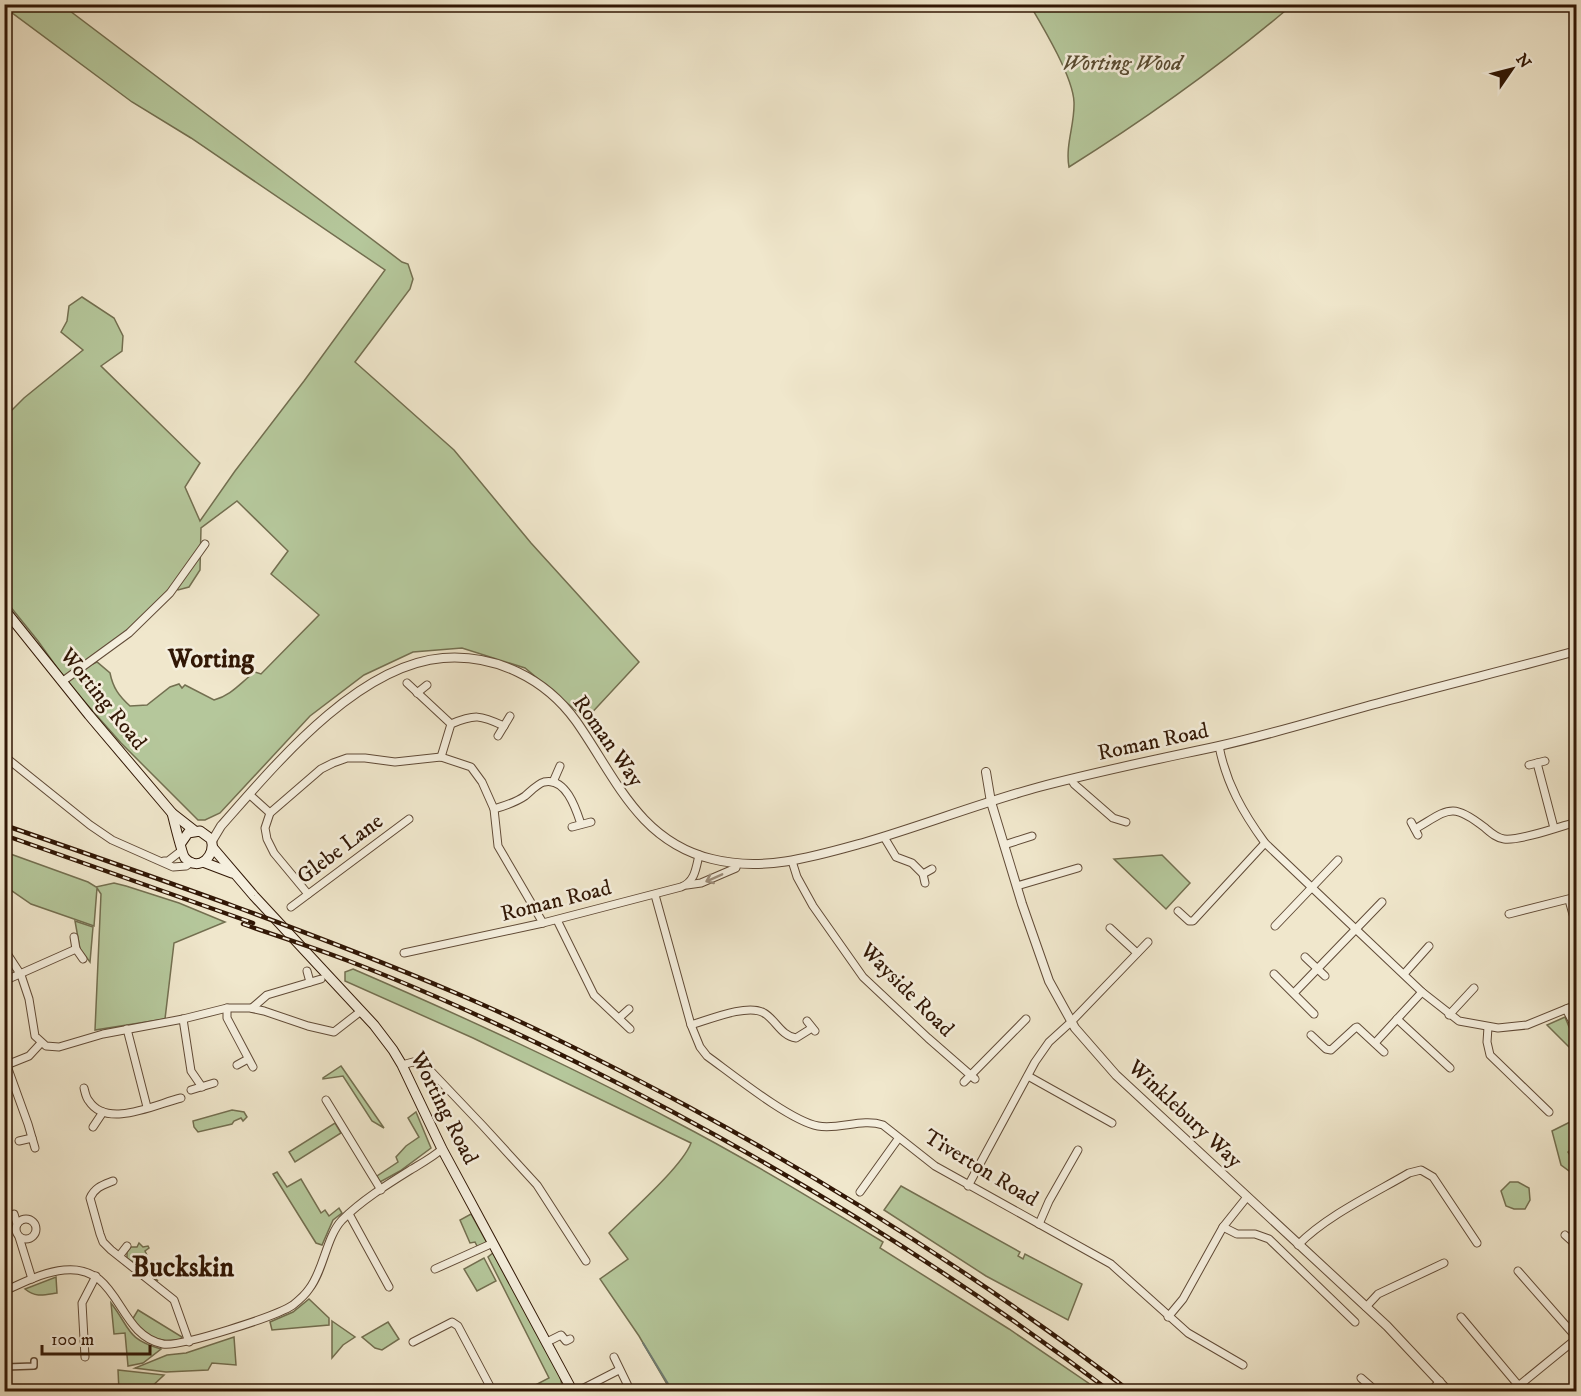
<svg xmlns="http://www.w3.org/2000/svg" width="1581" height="1396" font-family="'IM FELL DW Pica',serif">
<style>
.green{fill:#b5c79b;stroke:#736f50;stroke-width:1.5;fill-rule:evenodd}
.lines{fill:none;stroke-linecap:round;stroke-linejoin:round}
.stream{stroke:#707c72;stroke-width:2}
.pedestrian-casing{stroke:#614b37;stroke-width:8}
.minor-casing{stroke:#614b37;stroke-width:9}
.tertiary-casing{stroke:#614b37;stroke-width:10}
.secondary-casing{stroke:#311705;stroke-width:11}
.pedestrian{stroke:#f5efde;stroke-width:5}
.minor{stroke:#f5efde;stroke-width:7}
.tertiary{stroke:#f5efde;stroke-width:8}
.secondary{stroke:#f5efde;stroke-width:9}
.rail-casing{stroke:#311705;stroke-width:4.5}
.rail{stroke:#f5efde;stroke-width:2;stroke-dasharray:7;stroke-linecap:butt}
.oneway{stroke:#9d8e7c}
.labels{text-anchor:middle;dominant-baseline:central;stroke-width:5;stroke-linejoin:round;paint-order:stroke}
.park-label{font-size:22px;font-style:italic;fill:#594c32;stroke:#f5efde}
.street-label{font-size:22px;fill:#311705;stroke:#f5efde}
.quarter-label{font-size:26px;font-weight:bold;fill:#311705;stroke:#f5efde}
.district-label{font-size:28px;font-weight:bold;fill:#311705;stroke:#f5efde}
</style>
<rect width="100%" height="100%" fill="#f0e7cc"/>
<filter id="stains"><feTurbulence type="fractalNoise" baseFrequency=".00333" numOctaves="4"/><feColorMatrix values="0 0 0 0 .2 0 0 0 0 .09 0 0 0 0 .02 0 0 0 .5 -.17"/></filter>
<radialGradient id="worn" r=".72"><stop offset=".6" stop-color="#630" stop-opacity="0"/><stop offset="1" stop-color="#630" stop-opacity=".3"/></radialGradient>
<g class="green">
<path d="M 1282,4 L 1285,11 C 1217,68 1144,120 1069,167 C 1065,145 1075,124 1074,102 C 1073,77 1043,27 1030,5 Z"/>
<path d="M 5,5 L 62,5 L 402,262 L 408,264 L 413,279 L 410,289 L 355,362 L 454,450 L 531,543 L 639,662 L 586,719 L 525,668 L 462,648 L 413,652 L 364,675 L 310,716 L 220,813 L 205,820 L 198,820 L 121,743 L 68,683 L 38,641 L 5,600 L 4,418 L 24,398 L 83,350 L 61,332 L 67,321 L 69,306 L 82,297 L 114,318 L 123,336 L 122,351 L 101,366 L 200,463 L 185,487 L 200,521 L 235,471 L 304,381 L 385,270 L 191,138 L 132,102 L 12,13 L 5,9 ZM 237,501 L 288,551 L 271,574 L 319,615 L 261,674 L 255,672 C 241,682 232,695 214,700 L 185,685 L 182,688 L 179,684 L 170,687 L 147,705 L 130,706 C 119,696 113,688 110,673 L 97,662 L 88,666 L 175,587 L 178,590 L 189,587 L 200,570 L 201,528 Z"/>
<polygon points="5,852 88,882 96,887 114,883 126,886 179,903 225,922 174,943 165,1019 95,1030 101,894 97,888 94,926 31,904 5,886"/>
<polygon points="1162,855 1190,883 1166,909 1114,859"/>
<polygon points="75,921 93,927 90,962 80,949"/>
<path d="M 353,969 C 462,1016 569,1065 674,1121 C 745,1158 814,1200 883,1242 L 880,1248 L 1009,1329 L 1100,1391 L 671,1391 L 639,1336 L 600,1279 L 628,1259 L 609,1233 C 629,1213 682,1167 691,1143 L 473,1038 L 345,981 L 345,972 Z"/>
<polygon points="1565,1017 1576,1044 1576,1054 1547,1025"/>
<polygon points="341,1066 384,1128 372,1121 343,1076 323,1079 323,1078"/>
<polygon points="232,1110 244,1112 247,1117 243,1121 241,1118 234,1121 232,1124 198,1132 194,1127 193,1121"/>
<polygon points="416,1112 431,1148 400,1171 380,1182 377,1176 398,1162 396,1157 406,1146 419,1137 408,1118"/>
<polygon points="1576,1119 1576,1144 1568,1152 1576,1164 1576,1176 1561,1165 1552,1131"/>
<polygon points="335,1123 341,1133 295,1162 289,1152"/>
<polygon points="277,1172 287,1187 301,1179 321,1213 325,1210 329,1216 339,1208 342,1213 333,1220 322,1245 316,1243 273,1174"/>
<polygon points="1510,1182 1518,1182 1529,1188 1530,1200 1525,1209 1514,1209 1506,1206 1501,1191"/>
<polygon points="901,1186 1020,1252 1018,1256 1023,1259 1025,1254 1082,1284 1068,1320 986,1276 884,1210"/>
<polygon points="471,1214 487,1243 478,1248 475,1242 470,1243 460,1220"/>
<polygon points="139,1243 143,1247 148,1246 149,1248 145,1251 154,1270 150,1273 158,1281 127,1258 127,1252 131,1247 137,1247"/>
<polygon points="493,1253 559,1372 562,1385 550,1391 524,1391 549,1378 488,1257"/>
<polygon points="484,1258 496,1281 477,1291 464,1269"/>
<path d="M 56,1277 L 57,1293 C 44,1295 36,1298 25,1289 Z"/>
<polygon points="309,1299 329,1318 329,1325 272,1330 270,1322 293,1312"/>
<path d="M 111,1303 C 131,1329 126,1339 161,1349 L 143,1363 L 128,1366 L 125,1333 L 114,1334 Z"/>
<path d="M 138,1310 L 182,1337 L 180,1340 C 157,1343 147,1336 132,1320 Z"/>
<polygon points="332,1321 355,1337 343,1345 332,1358"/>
<polygon points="388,1322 399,1339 382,1350 375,1348 362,1337"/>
<polygon points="234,1337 236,1365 212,1363 208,1370 166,1372 135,1368 167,1355 186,1353"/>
<polygon points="118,1370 164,1375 147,1391 119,1391"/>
</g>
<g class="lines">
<polyline class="stream" points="643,1343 673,1392"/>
<g class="pedestrian-casing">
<polyline id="pedestrian" points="6,1367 34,1366 34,1361"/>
</g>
<g class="minor-casing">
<g id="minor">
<polyline points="63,681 129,633 170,593 205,544"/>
<polyline points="407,683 451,724"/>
<polyline points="417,693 427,685"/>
<polyline points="498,736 510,716"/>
<path d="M 1219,746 C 1226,783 1243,813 1265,843 L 1422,992 L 1459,1021 L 1498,1028 L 1527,1025 L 1576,1005"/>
<polyline points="4,756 90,825 112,840 173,867 186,866 192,862"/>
<path d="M 441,757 L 451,724 C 475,714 480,715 504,726"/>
<polyline points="1537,763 1554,828"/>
<polyline points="1529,765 1545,761"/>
<polyline points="1071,779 1074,784 1113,818 1126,822"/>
<polyline points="553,782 560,766"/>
<polyline points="250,795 270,813"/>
<path d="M 494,809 C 504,806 515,803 525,796 C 530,792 537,784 544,782 C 566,777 576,809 581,824"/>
<polyline points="1411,822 1418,835"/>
<polyline points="572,827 591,822"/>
<path d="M 1415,829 C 1448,810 1451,801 1484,827 C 1490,832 1496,838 1504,839 C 1520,841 1559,827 1576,822"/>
<polyline points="884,837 896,857 912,863 923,874"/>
<polyline points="1004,845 1032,836"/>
<polyline points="164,861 168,861 181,851"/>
<polyline points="792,861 797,877 813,906 863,977 928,1038 975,1079"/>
<polyline points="925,883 923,874 932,869"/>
<polyline points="687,885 701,883 736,868 737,864"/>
<polyline points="1017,886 1078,868"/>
<polyline points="308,894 274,853 267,839 265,828 270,813 321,769 333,763 347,758 365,758 395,762 441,757 471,767 482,782 494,809 498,846 543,923"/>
<path d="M 655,895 L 691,1025 L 700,1047 L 707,1056 C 732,1074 790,1121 818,1126 C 839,1130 862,1118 883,1125 L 935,1166 L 1111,1264 L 1188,1333 L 1243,1365"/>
<polyline points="1569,900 1576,925"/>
<polyline points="291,907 409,819"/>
<polyline points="1178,911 1189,921 1193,921 1265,843"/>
<polyline points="1509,914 1576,897"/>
<polyline points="557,920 594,995 630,1029"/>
<polyline points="1275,926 1338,860"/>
<polyline points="1110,928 1137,953"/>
<polyline points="74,937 76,949 83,959"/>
<polyline points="4,949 21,975 29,999 35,1036 46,1046 59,1047 103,1034 183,1019 227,1008 250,1008 264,1011 308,1026 334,1032 361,1011"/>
<path d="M 404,953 L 543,923 L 681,887 C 695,882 696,868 699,855"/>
<polyline points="1305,957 1325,976"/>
<polyline points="307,971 310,982"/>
<polyline points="1274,974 1314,1014"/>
<polyline points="1404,974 1429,946"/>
<polyline points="4,981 76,949"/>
<polyline points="1294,993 1382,902"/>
<polyline points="227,1008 227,1018 253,1067"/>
<polyline points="252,1008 267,995 321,979"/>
<polyline points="1566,1009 1576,1028"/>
<polyline points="1449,1015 1474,988"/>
<polyline points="619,1018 629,1009"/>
<polyline points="183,1019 191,1071 202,1087"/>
<polyline points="1397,1019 1450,1068"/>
<polyline points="807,1021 815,1031"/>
<path d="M 691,1025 C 708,1020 748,1003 764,1013 C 776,1020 781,1036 796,1038 L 812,1028"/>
<polyline points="1488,1027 1487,1042 1490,1055 1549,1112"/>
<polyline points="127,1029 147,1107"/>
<polyline points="1311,1035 1326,1049 1331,1050 1355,1028 1357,1027 1384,1052"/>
<polyline points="1375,1043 1422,992"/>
<polyline points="237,1065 248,1059"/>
<polyline points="402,1065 413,1062 426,1066 483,1126 537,1185 586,1261"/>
<polyline points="4,1066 29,1056 41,1043"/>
<polyline points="7,1066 28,1124 35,1148"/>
<polyline points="1028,1076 1112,1123"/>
<polyline points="964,1082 1026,1019"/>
<path d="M 84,1088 C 85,1092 86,1098 89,1101 C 107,1129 156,1104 181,1098"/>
<polyline points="191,1090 214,1083"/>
<polyline points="326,1100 381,1190"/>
<polyline points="93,1127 103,1112"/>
<polyline points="19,1141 32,1138"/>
<path d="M 113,1181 C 103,1185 95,1187 90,1198 L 100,1234 L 103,1242 L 111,1250 L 174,1300 L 189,1342"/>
<polyline points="968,1186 1035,1062 1049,1042 1071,1022 1148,942"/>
<polyline points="860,1192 898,1139"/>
<polyline points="14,1214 17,1224"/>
<polyline points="349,1214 389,1287"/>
<circle cx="26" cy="1229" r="10"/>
<polyline points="1039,1224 1049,1201 1078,1150"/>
<polyline points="1223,1227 1237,1234 1255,1234 1269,1239 1355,1322"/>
<polyline points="1565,1235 1576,1245"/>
<polyline points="19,1237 32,1279"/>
<path d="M 1298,1245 C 1326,1216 1375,1193 1409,1173 L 1421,1170 L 1433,1177 L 1477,1243"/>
<polyline points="120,1255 127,1246"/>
<polyline points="435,1269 493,1243"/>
<polyline points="1518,1271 1576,1337"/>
<path d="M 4,1291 C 23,1283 43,1272 64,1270 C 121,1264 116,1335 163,1344 C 181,1347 277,1316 293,1305 C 298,1301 305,1295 309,1289 C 324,1270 326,1237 342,1220 C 362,1200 388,1184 412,1169 C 422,1163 433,1157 442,1149"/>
<polyline points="1366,1307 1378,1294 1444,1263"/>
<polyline points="1168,1317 1183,1299 1223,1227 1247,1197"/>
<polyline points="1461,1317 1524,1392"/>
<polyline points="413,1342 452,1322 458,1326 493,1392"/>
<polyline points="547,1342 561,1335 566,1341 570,1339"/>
<polyline points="85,1357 82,1303 96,1276"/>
<polyline points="614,1357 630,1390"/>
<polyline points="1361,1378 1377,1392"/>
<polyline points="576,1392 619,1370"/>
<polyline points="1430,1392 1440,1381"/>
<polyline points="1511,1392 1576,1339"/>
</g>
</g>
<g class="tertiary-casing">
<g id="tertiary">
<polyline points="986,772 991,802 1022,904 1049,981 1075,1028 1116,1075 1387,1326 1449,1392"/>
<path d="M 212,841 L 221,826 C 275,765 357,665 443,658 C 495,654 545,678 576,721 C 615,776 638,841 712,859 C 763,872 813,857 863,843 C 922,826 980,803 1039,787 C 1099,771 1159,759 1219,746 C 1277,733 1333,715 1390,700 C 1452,683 1515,668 1576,651"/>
</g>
</g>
<g class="secondary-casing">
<g id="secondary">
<polyline points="4,609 89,715 172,813 195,831"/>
<path d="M 172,813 C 174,820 182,855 185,858 C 199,873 217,855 211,839 L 200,831 L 188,833 L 181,843"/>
<polyline points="213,848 254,896 374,1025 393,1050 402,1065 442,1149 573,1392"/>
<polyline points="203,862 232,873"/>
</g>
</g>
<use href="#pedestrian" class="pedestrian"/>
<use href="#minor" class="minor"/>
<use href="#tertiary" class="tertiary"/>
<use href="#secondary" class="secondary"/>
<g class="rail-casing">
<g id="rail">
<path d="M 4,825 C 157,878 310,931 458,994 C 536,1027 612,1066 687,1106 C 842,1190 991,1285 1131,1392"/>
<polyline points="4,835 253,923"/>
<path d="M 243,924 C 277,936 312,947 346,960 C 425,990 503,1026 578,1063 C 765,1156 945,1266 1111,1392"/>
</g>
</g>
<use href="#rail" class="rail"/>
</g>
<defs><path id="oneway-shaft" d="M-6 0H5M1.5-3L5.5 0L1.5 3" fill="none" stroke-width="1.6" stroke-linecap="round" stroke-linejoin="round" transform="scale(1.5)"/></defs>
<use class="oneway" href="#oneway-shaft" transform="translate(714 878) rotate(156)"/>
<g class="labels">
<g class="park-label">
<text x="1122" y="63">Worting Wood</text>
</g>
<g class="street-label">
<text transform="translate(103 699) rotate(51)">Worting Road</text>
<text transform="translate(608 741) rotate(55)">Roman Way</text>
<text transform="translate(1153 742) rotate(-12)">Roman Road</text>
<text transform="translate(340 849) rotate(-37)">Glebe Lane</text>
<text transform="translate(556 901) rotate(-14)">Roman Road</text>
<text transform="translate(907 990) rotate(45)">Wayside Road</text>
<text transform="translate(444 1108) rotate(63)">Worting Road</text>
<text transform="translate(1185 1114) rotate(43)">Winklebury Way</text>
<text transform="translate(981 1168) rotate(31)">Tiverton Road</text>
</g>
<g class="quarter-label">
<text x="211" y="659">Worting</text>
</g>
<g class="district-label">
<text x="183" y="1267">Buckskin</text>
</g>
</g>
<rect width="1581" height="1396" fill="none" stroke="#f0e7cc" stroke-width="24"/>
<rect x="6" y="6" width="1569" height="1384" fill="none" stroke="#311705" stroke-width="3"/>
<rect x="12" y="12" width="1557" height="1372" fill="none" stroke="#311705" stroke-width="1.5"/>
<g transform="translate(1512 69) rotate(55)" stroke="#f5efde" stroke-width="4.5" paint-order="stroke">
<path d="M0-4.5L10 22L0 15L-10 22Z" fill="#311705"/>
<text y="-9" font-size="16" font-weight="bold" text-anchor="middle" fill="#311705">N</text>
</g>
<path d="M42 1345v9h108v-9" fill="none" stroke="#311705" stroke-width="3"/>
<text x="51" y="1345" font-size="18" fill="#311705" stroke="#f5efde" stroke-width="4.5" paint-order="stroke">100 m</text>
<rect width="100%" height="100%" filter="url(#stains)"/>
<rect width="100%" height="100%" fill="url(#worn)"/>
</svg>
